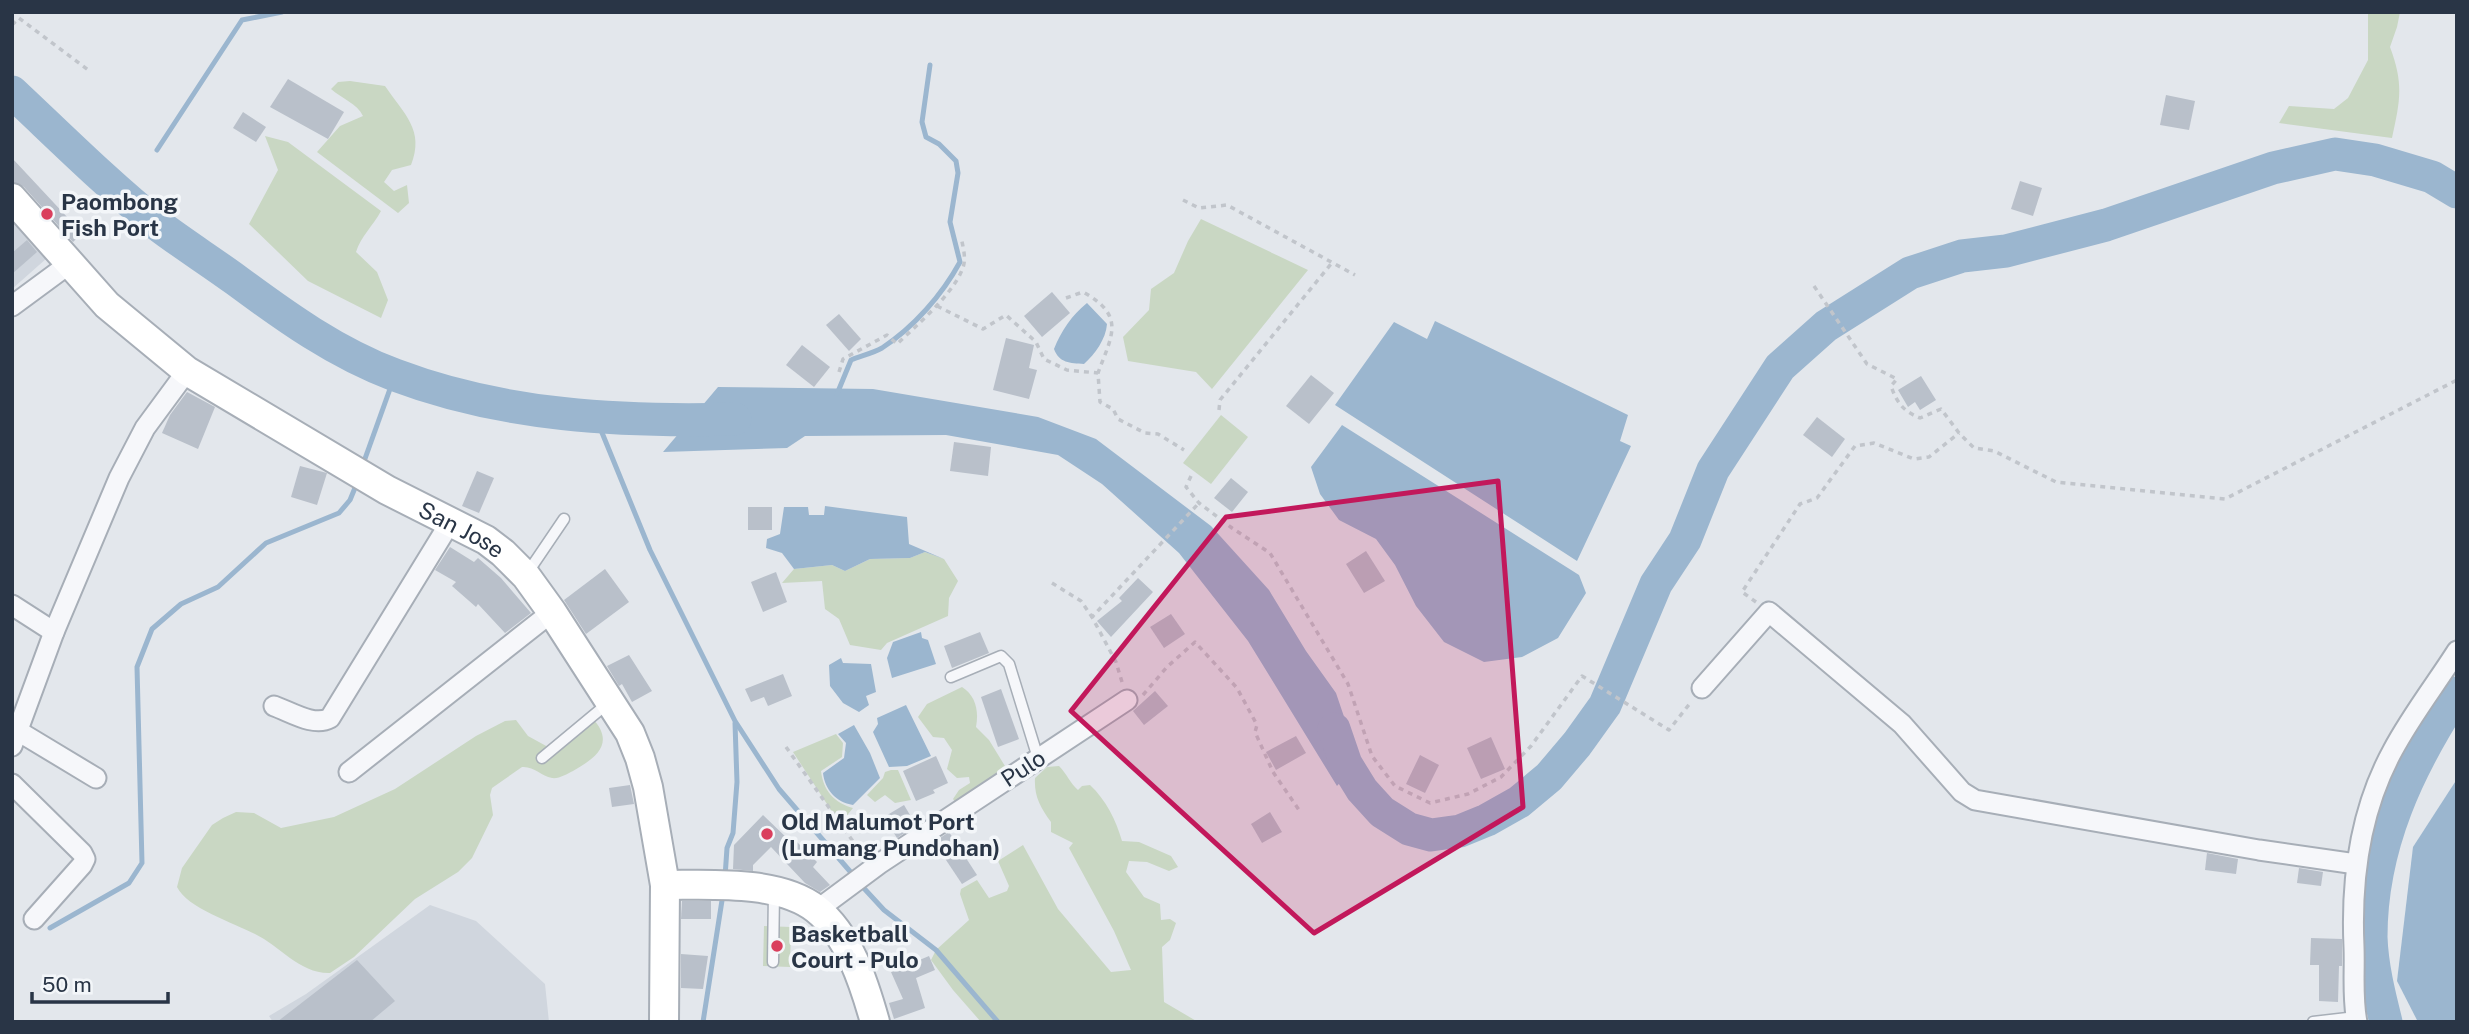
<svg xmlns="http://www.w3.org/2000/svg" width="2469" height="1034" font-family="'Public Sans',sans-serif">
<style>
.built{fill:#d0d6de}
.green{fill:#c9d7c3}
.water{fill:#9bb6cf}
.lines{fill:none;stroke-linecap:round;stroke-linejoin:round}
.stream{stroke:#9bb6cf;stroke-width:5}
.river{stroke:#9bb6cf;stroke-width:33}
.building{fill:#b9c0ca}
.lane-casing{stroke:#a7aeb7;stroke-width:13}
.street-casing{stroke:#a7aeb7;stroke-width:23}
.secondary-casing{stroke:#a7aeb7;stroke-width:32}
.path{stroke:#c1c5cb;stroke-width:3.5;stroke-dasharray:5 5;stroke-linecap:butt}
.lane{stroke:#f6f7fa;stroke-width:10}
.street{stroke:#f6f7fa;stroke-width:19}
.secondary{stroke:#fff;stroke-width:28}
.marked{fill:#c2185b;fill-opacity:0.2;stroke:#c2185b;stroke-width:5;stroke-linejoin:round}
.poi-dot{fill:#da3f5d;stroke:#f3f6f9;stroke-width:2.5}
.labels{text-anchor:middle;dominant-baseline:central;stroke-width:7;stroke-linejoin:round;paint-order:stroke}
.poi-label{font-size:23px;font-weight:bold;fill:#293546;stroke:#f3f6f9;text-anchor:start}
.street-label{font-size:23px;fill:#293546;stroke:#f3f6f9}
</style>
<rect width="100%" height="100%" fill="#e3e7ec"/>
<g class="built">
<polygon points="12,222 47,258 12,289"/>
<polygon points="430,905 476,921 545,984 549,1022 273,1022 269,1016 306,994"/>
</g>
<g class="green">
<path d="M 2368,12 L 2400,12 L 2397,27 L 2390,47 C 2404,84 2400,101 2392,138 L 2279,123 L 2289,106 L 2334,109 L 2348,98 L 2368,60 Z"/>
<path d="M 350,81 L 385,86 C 404,114 425,130 411,165 L 392,170 L 384,182 L 394,191 L 407,185 L 409,203 L 398,213 L 317,152 L 340,126 L 363,116 C 357,103 342,99 331,89 L 338,82 Z"/>
<path d="M 265,136 L 288,142 L 381,211 C 373,226 361,236 356,252 L 377,272 L 388,300 L 381,318 L 308,281 L 249,224 L 278,170 Z"/>
<polygon points="1201,219 1308,270 1212,389 1196,372 1128,361 1123,337 1149,310 1151,289 1174,273 1188,241"/>
<polygon points="1221,415 1248,437 1211,484 1183,463"/>
<polygon points="925,552 944,559 958,581 949,598 948,616 887,643 881,650 850,645 839,619 825,609 822,581 782,583 794,569 832,565 845,571 870,559 910,558"/>
<path d="M 962,687 C 976,696 979,711 976,727 L 989,740 L 1008,771 L 959,807 L 953,799 L 959,790 L 970,783 L 969,777 L 957,778 L 947,769 L 952,750 L 944,738 L 933,737 L 918,717 L 927,704 Z"/>
<path d="M 592,718 C 616,743 596,758 573,771 C 567,774 559,779 552,778 C 541,776 534,766 522,767 L 492,788 L 490,795 L 493,815 L 472,858 L 458,872 L 415,899 L 354,957 L 330,973 C 300,974 280,946 255,934 C 234,923 187,908 177,887 L 182,868 L 212,825 L 223,818 L 236,812 L 254,813 L 281,828 L 334,817 L 395,789 L 476,736 L 505,721 L 516,720 L 528,736 L 548,747 Z"/>
<path d="M 836,734 L 843,743 L 842,757 L 821,771 C 823,790 834,803 853,808 L 840,824 L 793,752 Z"/>
<path d="M 1059,766 C 1067,774 1070,783 1078,790 L 1082,786 L 1090,785 C 1106,800 1116,820 1122,841 L 1139,842 L 1171,856 L 1178,867 L 1169,871 L 1147,862 L 1129,861 L 1126,872 L 1144,897 L 1160,904 L 1161,920 L 1170,919 L 1176,923 L 1170,940 L 1162,947 L 1164,1002 L 1198,1022 L 981,1022 L 953,990 L 931,960 L 936,950 L 969,920 L 960,894 L 961,889 L 977,880 L 989,898 L 1007,891 L 1009,886 L 998,861 L 1023,845 L 1058,909 L 1111,972 L 1131,970 L 1114,931 L 1069,848 L 1073,843 L 1051,832 L 1051,822 C 1040,807 1034,796 1035,778 L 1047,767 Z"/>
<polygon points="891,770 898,770 911,800 895,803 885,795 875,802 867,795 883,778 885,772"/>
<polygon points="764,926 791,927 790,967 763,966"/>
</g>
<g class="water">
<path d="M 1087,303 L 1107,324 C 1106,339 1095,354 1084,364 C 1070,363 1059,363 1054,349 C 1061,331 1072,315 1087,303 Z"/>
<polygon points="1435,321 1628,415 1620,441 1631,446 1577,561 1335,405 1394,322 1427,339"/>
<polygon points="718,387 873,389 1038,417 1096,439 1211,526 1269,590 1306,651 1336,693 1359,761 1337,786 1248,641 1179,553 1102,484 1058,455 946,435 805,436 787,448 663,452"/>
<polygon points="1342,425 1579,575 1586,593 1558,638 1522,657 1484,662 1444,642 1416,606 1395,565 1376,539 1339,520 1320,494 1311,467"/>
<polygon points="825,506 907,517 909,544 944,559 925,552 910,558 870,559 845,571 832,565 794,569 782,553 766,548 767,539 780,534 784,507 808,507 809,515 824,515"/>
<polygon points="921,632 922,638 928,640 936,664 892,678 887,658 893,642"/>
<polygon points="841,658 843,663 871,664 876,692 866,696 869,705 859,712 843,703 830,686 829,665"/>
<polygon points="906,705 931,756 907,766 889,767 873,732 878,724 877,718"/>
<path d="M 854,725 L 870,753 L 880,778 L 853,805 C 836,802 825,790 823,773 L 844,758 L 846,743 L 838,734 Z"/>
<polygon points="2457,779 2457,1022 2418,1022 2397,981 2413,847"/>
</g>
<g class="lines">
<g class="stream">
<polyline points="157,150 242,20 282,12"/>
<path d="M 837,394 L 851,360 C 861,356 873,353 882,348 C 914,327 942,295 960,262 L 950,222 L 958,173 L 956,161 L 939,144 L 926,137 L 922,122 L 930,65"/>
<polyline points="596,418 650,550 735,721 779,789 854,876"/>
<polyline points="362,467 395,375"/>
<polyline points="725,877 727,848 733,833 737,782 735,723"/>
<polyline points="860,884 884,910 936,950 998,1022"/>
<polyline points="50,928 129,883 142,863 137,667 152,629 181,604 218,587 266,543 339,513 350,500 357,483"/>
<polyline points="703,1022 723,894"/>
</g>
<g class="river">
<path d="M 12,92 C 60,137 107,184 158,225 C 183,244 210,261 236,280 C 286,317 336,353 395,375 C 503,416 621,422 735,419"/>
<polyline points="1334,729 1346,764 1362,790 1382,812 1409,829 1431,835 1460,831 1487,820 1519,802 1549,777 1577,744 1605,705 1656,584 1685,540 1713,470 1780,367 1826,326 1910,273 1962,256 2006,251 2106,225 2273,168 2335,154 2375,160 2432,177 2457,192"/>
<path d="M 2386,1022 C 2379,994 2372,966 2371,937 C 2371,846 2408,768 2457,693"/>
</g>
</g>
<g class="building">
<polygon points="288,79 344,112 328,139 270,107"/>
<polygon points="2166,95 2195,101 2189,130 2160,125"/>
<polygon points="243,112 266,127 256,142 233,128"/>
<polygon points="12,158 82,233 73,242 24,187 12,182"/>
<polygon points="2020,181 2042,188 2033,216 2011,209"/>
<polygon points="27,240 37,252 12,274 12,253"/>
<polygon points="1052,292 1070,313 1042,337 1024,316"/>
<polygon points="839,314 861,339 849,351 826,325"/>
<polygon points="1006,338 1034,345 1029,368 1037,370 1029,399 993,390"/>
<polygon points="802,345 830,367 814,387 786,365"/>
<polygon points="1311,375 1334,393 1309,424 1286,406"/>
<polygon points="1921,376 1936,400 1920,410 1915,402 1908,407 1898,390"/>
<polygon points="187,392 215,407 198,449 162,433 170,415"/>
<polygon points="1817,417 1845,439 1832,457 1803,435"/>
<polygon points="954,442 991,447 988,476 950,471"/>
<polygon points="300,466 327,473 317,505 291,497"/>
<polygon points="477,471 494,478 479,513 462,506"/>
<polygon points="1231,478 1248,492 1232,512 1214,498"/>
<rect x="748" y="507" width="24" height="23"/>
<polygon points="450,547 474,562 478,558 501,578 531,613 505,633 478,604 476,607 452,586 456,582 435,570"/>
<polygon points="1366,551 1385,581 1364,593 1346,564"/>
<polygon points="605,569 629,602 586,634 564,600"/>
<polygon points="776,572 787,602 763,612 751,582"/>
<polygon points="1138,578 1153,592 1111,637 1097,621 1122,601 1119,598"/>
<polygon points="1171,614 1185,634 1164,648 1150,627"/>
<polygon points="980,632 989,653 952,668 944,646"/>
<polygon points="629,655 652,691 632,702 622,684 619,686 607,666"/>
<polygon points="783,674 792,696 768,706 764,697 751,702 745,689"/>
<polygon points="1001,689 1019,739 998,747 981,697"/>
<polygon points="1155,691 1168,706 1144,725 1133,711"/>
<polygon points="1296,736 1306,753 1276,770 1266,752"/>
<polygon points="1491,737 1505,769 1481,779 1467,748"/>
<polygon points="1420,755 1439,765 1425,793 1406,784"/>
<polygon points="936,756 948,783 933,790 935,793 916,801 903,771"/>
<polygon points="630,785 634,804 612,807 609,788"/>
<polygon points="904,805 916,825 897,838 884,817"/>
<polygon points="1270,812 1282,832 1262,843 1251,824"/>
<polygon points="763,815 790,841 793,838 817,862 813,867 830,885 820,892 805,883 771,847 753,865 753,871 733,869 734,845"/>
<polygon points="949,832 977,875 962,884 934,842"/>
<polygon points="2207,853 2238,859 2236,874 2205,870"/>
<polygon points="2299,868 2323,872 2321,886 2297,883"/>
<polygon points="682,901 711,901 711,919 681,919"/>
<polygon points="2311,938 2342,939 2342,966 2339,966 2338,1002 2319,1001 2319,965 2310,965"/>
<polygon points="681,954 708,956 703,989 681,988"/>
<polygon points="929,956 935,970 916,978 925,1008 894,1019 889,1003 903,999 891,972"/>
<polygon points="357,960 395,1001 370,1022 277,1022"/>
</g>
<g class="lines">
<g class="lane-casing">
<g id="lane">
<polyline points="526,575 564,519"/>
<polyline points="951,677 1001,656 1009,664 1038,758"/>
<polyline points="542,758 607,704"/>
<polyline points="773,962 774,892"/>
<polyline points="2313,1022 2356,1017"/>
</g>
</g>
<g class="street-casing">
<g id="street">
<polyline points="12,306 69,264"/>
<polyline points="12,605 54,632"/>
<polyline points="1702,688 1769,612 1902,724 1962,792 1975,800 2259,850 2356,864"/>
<path d="M 274,706 C 291,712 314,727 330,718 L 451,521"/>
<polyline points="18,731 96,778"/>
<polyline points="12,746 54,632 119,478 145,428 187,371"/>
<polyline points="349,772 552,612"/>
<polyline points="12,784 82,853 85,859 82,865 34,919"/>
<polyline points="817,910 879,864 1127,700"/>
<path d="M 2357,1022 C 2352,997 2355,972 2354,947 C 2351,881 2360,810 2393,750 C 2411,716 2436,684 2457,651"/>
</g>
</g>
<g class="secondary-casing">
<g id="secondary">
<path id="s1" d="M 12,198 L 107,305 L 187,371 L 387,490 L 486,540 L 503,553 L 526,576 L 552,612 L 630,733 L 640,758 L 648,787 L 665,885 L 664,1022"/>
<path d="M 665,885 C 710,885 779,880 816,909 C 849,935 864,983 875,1022"/>
</g>
</g>
<g class="path">
<polyline points="12,25 19,18 91,72"/>
<polyline points="1183,200 1199,208 1227,205 1355,275"/>
<path d="M 1814,286 L 1867,364 L 1897,379 L 1891,386 C 1897,403 1903,411 1920,418 L 1941,409 L 1959,433 L 1974,448 L 1994,451 L 2056,482 L 2225,499 L 2457,380"/>
<path d="M 1066,298 L 1083,292 C 1126,316 1112,335 1098,373"/>
<polyline points="937,306 983,329 1006,315 1036,342 1044,359 1067,370 1098,373 1100,402 1113,409 1118,419 1145,433 1158,434 1184,450"/>
<path d="M 839,372 L 843,359 L 887,335 L 897,344 C 917,325 952,295 962,270 C 967,260 963,247 961,237"/>
<polyline points="1219,410 1220,400 1331,264"/>
<polyline points="1191,476 1186,487 1199,503 1232,528 1270,553 1348,684 1372,756 1395,786 1430,803 1468,794 1501,777 1531,746 1582,676 1669,730 1691,702"/>
<polyline points="1052,583 1081,601 1092,617"/>
<polyline points="1756,602 1742,592 1800,504 1817,498 1855,446 1874,443 1914,459 1929,457 1959,433"/>
<polyline points="1122,682 1116,662 1092,617 1199,503"/>
<polyline points="1143,695 1167,667 1195,642 1237,688 1257,725 1255,732 1273,772 1299,810"/>
<polyline points="786,747 862,854"/>
</g>
<use href="#lane" class="lane"/>
<use href="#street" class="street"/>
<use href="#secondary" class="secondary"/>
</g>
<path class="marked" d="M 1498,481 L 1523,807 L 1314,933 L 1071,711 L 1226,517 Z"/>
<g class="poi-dot">
<circle cx="47" cy="214" r="7"/>
<circle cx="767" cy="834" r="7"/>
<circle cx="777" cy="946" r="7"/>
</g>
<g class="labels">
<g class="poi-label">
<text x="61" y="201">Paombong<tspan x="61" dy="26">Fish Port</tspan></text>
<text x="781" y="821">Old Malumot Port<tspan x="781" dy="26">(Lumang Pundohan)</tspan></text>
<text x="791" y="933">Basketball<tspan x="791" dy="26">Court - Pulo</tspan></text>
</g>
<g class="street-label">
<text stroke="none"><textPath href="#s1" startOffset="564">San Jose</textPath></text>
<text transform="translate(1023 768) rotate(-33)">Pulo</text>
</g>
</g>
<rect width="2469" height="1034" fill="none" stroke="#293546" stroke-width="28"/>
<path d="M32 992v10h136v-10" fill="none" stroke="#293546" stroke-width="3.5"/>
<text x="42" y="992" font-size="21" fill="#293546" stroke="#f3f6f9" stroke-width="5" paint-order="stroke">50 m</text>
</svg>
